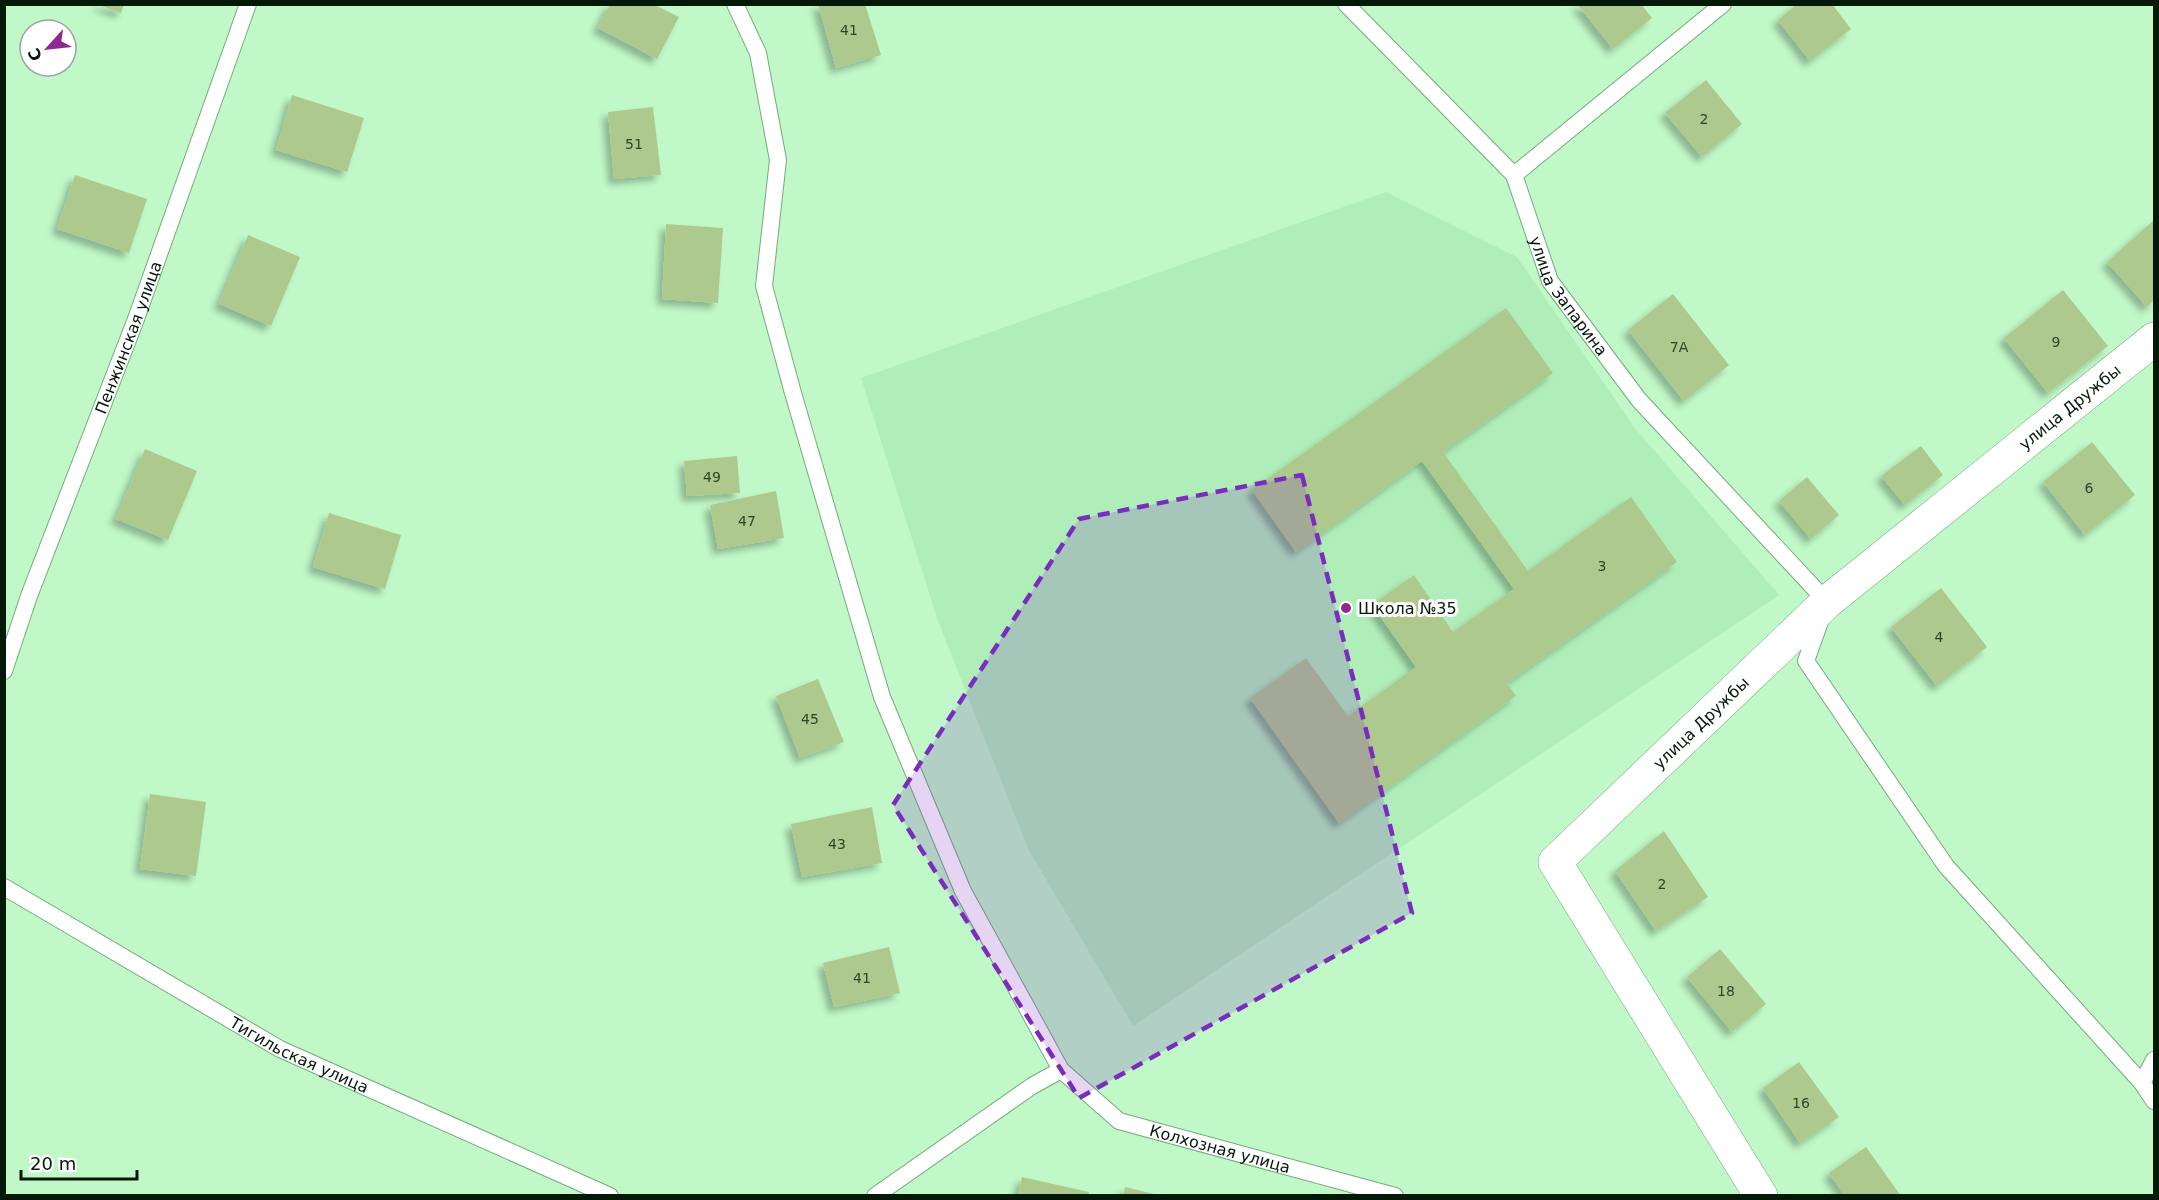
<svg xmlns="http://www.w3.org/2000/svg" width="2159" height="1200" font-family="'DejaVu Sans',sans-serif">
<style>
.built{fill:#b0eeb9}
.building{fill:#adc98d;filter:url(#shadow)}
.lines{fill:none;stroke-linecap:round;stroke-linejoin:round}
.service-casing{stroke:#75aa7d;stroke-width:18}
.minor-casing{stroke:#75aa7d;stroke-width:34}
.service{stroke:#fff;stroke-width:16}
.minor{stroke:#fff;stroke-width:33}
.marked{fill:#7b2cbf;fill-opacity:0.2;stroke:#7b2cbf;stroke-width:4.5;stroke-dasharray:12 8;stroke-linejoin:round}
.poi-dot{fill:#90298e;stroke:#fff;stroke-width:2}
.labels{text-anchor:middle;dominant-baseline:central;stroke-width:6;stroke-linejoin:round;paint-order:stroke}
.number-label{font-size:14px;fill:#2e4429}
.street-label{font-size:16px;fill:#041808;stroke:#fff}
.poi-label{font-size:16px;fill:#041808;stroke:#fff;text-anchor:start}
</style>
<defs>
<filter id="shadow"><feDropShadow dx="-5.5" dy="5.5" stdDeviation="3" flood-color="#0004"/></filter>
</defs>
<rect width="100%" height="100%" fill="#c0f8c7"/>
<polygon class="built" points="1386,192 1517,257 1634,427 1779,595 1133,1026 1028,849 938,621 861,378"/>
<g class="building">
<polygon points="96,4 124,4 121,13"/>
<polygon points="610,4 653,4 679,17 657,59 598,28"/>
<polygon points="818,4 865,4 881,55 836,68"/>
<polygon points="1577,4 1641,4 1652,18 1613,49"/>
<polygon points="1797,4 1832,4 1851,29 1810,61 1778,20"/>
<polygon points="1706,80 1742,124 1702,157 1665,113"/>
<polygon points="292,95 364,118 347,172 276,150"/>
<polygon points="653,107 661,175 614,179 608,112"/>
<polygon points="75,175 147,199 129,253 57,229"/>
<polygon points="2154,220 2154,300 2147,307 2107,262"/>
<polygon points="666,224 723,228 718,303 662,299"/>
<polygon points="248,235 300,257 271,326 219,304"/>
<polygon points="2063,290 2108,346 2048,393 2004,338"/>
<polygon points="1673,294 1729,365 1684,401 1628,330"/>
<polygon points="1506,308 1553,373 1443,452 1528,571 1631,497 1677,562 1507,683 1516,696 1339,823 1250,698 1306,658 1348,716 1416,667 1372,605 1414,575 1453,632 1514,589 1422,461 1296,552 1252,490"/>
<polygon points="2092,442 2135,495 2085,535 2043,482"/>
<polygon points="1921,446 1943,475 1905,505 1881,476"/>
<polygon points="145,449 197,471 168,540 116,519"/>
<polygon points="737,456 740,493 687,496 684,461"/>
<polygon points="1807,477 1839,515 1811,539 1779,501"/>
<polygon points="776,491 784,538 718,549 710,505"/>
<polygon points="329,513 401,535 385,589 313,567"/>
<polygon points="1941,588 1987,647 1937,686 1891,627"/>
<polygon points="818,679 844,742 800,758 776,696"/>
<polygon points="150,794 206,802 196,876 140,869"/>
<polygon points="872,807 882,863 802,877 791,824"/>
<polygon points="1664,831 1708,897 1656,931 1615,871"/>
<polygon points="889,947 900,993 834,1007 823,963"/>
<polygon points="1720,949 1766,1004 1732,1032 1687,977"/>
<polygon points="1799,1062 1839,1117 1800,1143 1763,1088"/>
<polygon points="1866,1147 1901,1196 1845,1196 1829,1173"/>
<polygon points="1022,1177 1089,1192 1088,1196 1018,1196"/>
<polygon points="1125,1187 1158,1195 1157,1196 1123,1196"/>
</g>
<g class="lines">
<g class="service-casing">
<g id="service">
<polyline points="735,4 758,53 778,160 764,286 793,393 882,697 963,891 1061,1070 1032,1086 875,1196"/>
<polyline points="1346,4 1514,175"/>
<path id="s1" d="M 1723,4 L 1514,175 L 1550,281 L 1639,400 L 1827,602 L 1806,661 L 1946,866 L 2142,1083 L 2154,1101"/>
<path id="s2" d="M 4,671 L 29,596 L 136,319 L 248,4"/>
<path id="s3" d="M 4,887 L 280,1049 L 610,1196"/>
<path id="s4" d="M 1061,1070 L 1119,1121 L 1395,1196"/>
<polyline points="2142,1083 2154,1060"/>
</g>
</g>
<g class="minor-casing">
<g id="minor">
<path id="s5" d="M 1761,1196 L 1555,862 L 1827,602 L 2154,339"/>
</g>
</g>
<use href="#service" class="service"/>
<use href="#minor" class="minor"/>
</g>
<path class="marked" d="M 1302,475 L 1412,913 L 1079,1098 L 893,805 L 1079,519 Z"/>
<circle class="poi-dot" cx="1346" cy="608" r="6"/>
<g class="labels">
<g class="number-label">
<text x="849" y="30">41</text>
<text x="1704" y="119">2</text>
<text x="634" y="144">51</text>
<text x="2056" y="342">9</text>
<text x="1679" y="347">7А</text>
<text x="712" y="477">49</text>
<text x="2089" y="488">6</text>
<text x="747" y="521">47</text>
<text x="1602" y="566">3</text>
<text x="1939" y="637">4</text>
<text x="810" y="719">45</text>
<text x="837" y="844">43</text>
<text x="1662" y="884">2</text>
<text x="862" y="978">41</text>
<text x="1726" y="991">18</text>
<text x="1801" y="1103">16</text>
</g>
<g class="street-label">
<text stroke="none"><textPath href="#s1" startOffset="404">улица Запарина</textPath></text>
<text stroke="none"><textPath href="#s2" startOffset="356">Пенжинская улица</textPath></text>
<text stroke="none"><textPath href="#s5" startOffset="1080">улица Дружбы</textPath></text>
<text stroke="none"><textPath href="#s5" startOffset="594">улица Дружбы</textPath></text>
<text stroke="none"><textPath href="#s3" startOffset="340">Тигильская улица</textPath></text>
<text stroke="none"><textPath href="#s4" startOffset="182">Колхозная улица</textPath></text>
</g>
<g class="poi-label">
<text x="1358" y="608">Школа №35</text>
</g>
</g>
<rect width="2159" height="1200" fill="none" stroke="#041808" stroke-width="12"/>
<g transform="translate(48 48) rotate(243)"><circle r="28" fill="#ffffff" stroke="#9ba39c" stroke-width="1.5"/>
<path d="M0-4.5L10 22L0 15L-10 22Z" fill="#90298e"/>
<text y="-9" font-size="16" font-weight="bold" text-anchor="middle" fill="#041808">С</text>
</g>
<path d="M21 1170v9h116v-9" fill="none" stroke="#041808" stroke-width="3"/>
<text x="30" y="1170" font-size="18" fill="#041808" stroke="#ffffff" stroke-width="4.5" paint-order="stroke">20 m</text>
</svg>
